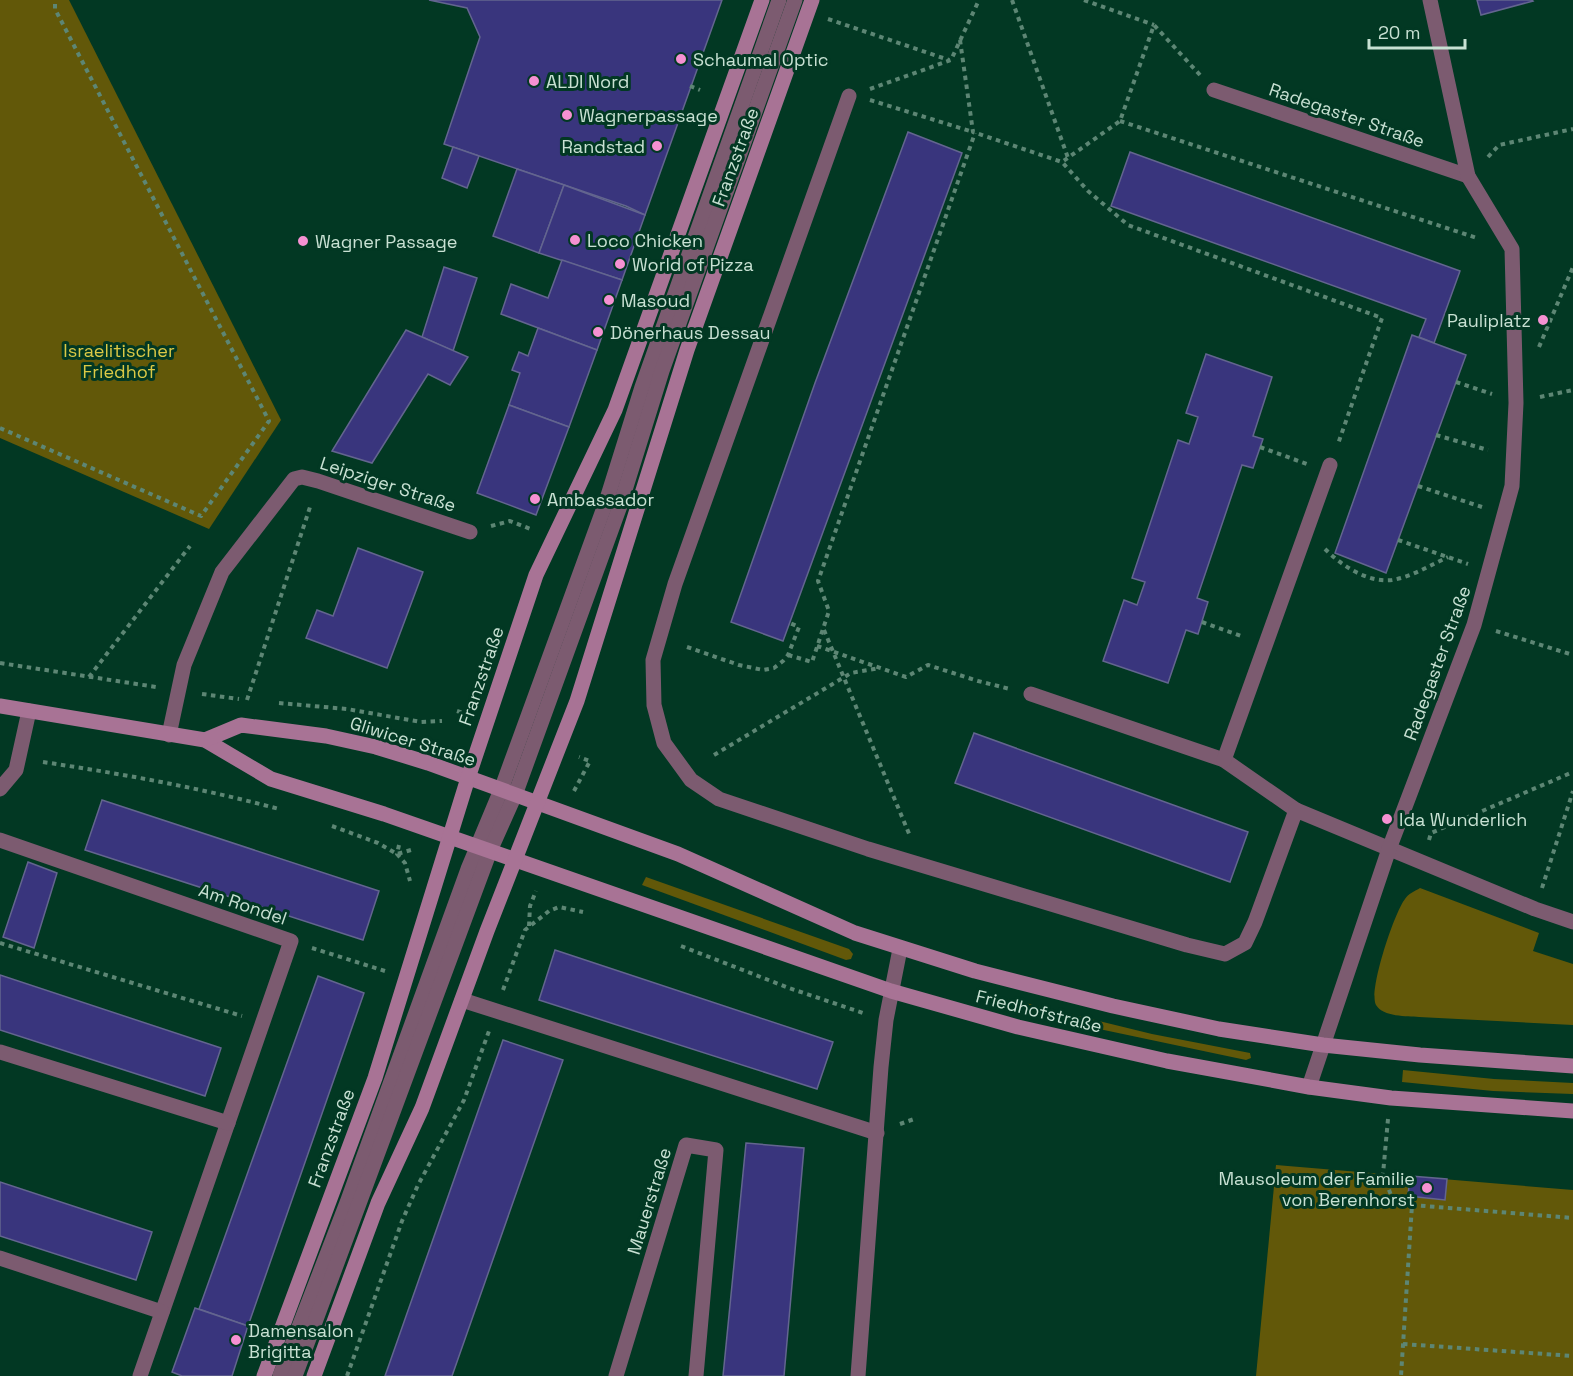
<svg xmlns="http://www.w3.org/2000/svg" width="1573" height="1376" font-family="'Space Grotesk',sans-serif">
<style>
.green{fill:#625809}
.building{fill:#39357d;stroke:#63658f;stroke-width:1.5}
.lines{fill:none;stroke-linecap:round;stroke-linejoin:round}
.path{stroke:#5d8674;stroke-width:4;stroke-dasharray:4.5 4.5;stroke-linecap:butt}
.service{stroke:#7c5b70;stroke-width:15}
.minor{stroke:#7c5b70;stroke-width:15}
.tertiary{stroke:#7c5b70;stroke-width:15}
.secondary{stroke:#a87395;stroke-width:15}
.poi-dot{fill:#f591d2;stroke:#023823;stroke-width:2}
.labels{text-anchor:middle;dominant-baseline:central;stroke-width:6;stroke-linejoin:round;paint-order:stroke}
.poi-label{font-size:18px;fill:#c8e1d3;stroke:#023823;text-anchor:start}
.street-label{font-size:18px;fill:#c8e1d3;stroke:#023823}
.park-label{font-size:18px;fill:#dbc946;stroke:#023823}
</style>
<rect width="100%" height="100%" fill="#023823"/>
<g class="green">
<polygon points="0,0 69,0 281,420 209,529 0,438"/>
<polygon points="646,877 849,949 853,954 851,959 846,960 642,885"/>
<path d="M 1420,888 L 1539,933 L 1533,951 L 1573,964 L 1573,1025 L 1419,1017 C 1407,1016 1383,1017 1376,1005 C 1368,991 1395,911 1405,899 C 1408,894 1415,891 1420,888 Z"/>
<polygon points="1009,999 1152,1034 1250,1053 1251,1058 1246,1060 1085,1026 1007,1007"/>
<polygon points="1403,1070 1494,1079 1573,1083 1573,1094 1493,1091 1402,1082"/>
<polygon points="1276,1165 1573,1190 1573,1376 1256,1376"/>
</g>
<g class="building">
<polygon points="429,0 722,0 645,215 626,206 444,144 480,37 467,8"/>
<polygon points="1477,0 1532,0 1533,1 1481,15"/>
<polygon points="908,132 962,153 783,641 731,622 815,383"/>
<polygon points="453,147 479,156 467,188 442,178"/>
<polygon points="1130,152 1460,271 1434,343 1419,337 1426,319 1111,206"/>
<polygon points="517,169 564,185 539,253 493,236"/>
<polygon points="564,185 645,215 622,280 539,253"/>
<polygon points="562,260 622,280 597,350 501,314 511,284 548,298"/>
<polygon points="444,267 477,278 453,351 422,337"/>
<polygon points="538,328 597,350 569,427 509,405 520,373 512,370 519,352 528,356"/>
<polygon points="406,330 468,357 450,385 428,374 372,463 332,451"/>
<polygon points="1412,335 1466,355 1386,573 1335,553"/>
<polygon points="1206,354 1272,377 1253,436 1263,439 1253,468 1242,465 1197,598 1208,602 1198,634 1186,630 1168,683 1103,661 1124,600 1137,605 1145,582 1132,578 1178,440 1189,444 1198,417 1186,413"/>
<polygon points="509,405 569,427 536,515 477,493"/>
<polygon points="358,548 423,572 387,668 306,638 317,610 333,616"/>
<polygon points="974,733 1248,832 1230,882 955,783"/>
<polygon points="102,800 379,891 363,940 85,850"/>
<polygon points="28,862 57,873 34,948 3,937"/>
<polygon points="555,950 833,1042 817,1089 539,1000"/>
<polygon points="0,975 221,1048 205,1096 0,1030"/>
<polygon points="318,976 364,993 248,1326 199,1309"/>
<polygon points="503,1040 563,1060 452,1376 385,1376"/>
<polygon points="746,1143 804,1148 784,1376 723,1376"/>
<polygon points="1410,1176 1447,1179 1445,1200 1408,1196"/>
<polygon points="0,1182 152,1232 136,1280 0,1236"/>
<polygon points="195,1308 248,1326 232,1376 182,1376 172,1372"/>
</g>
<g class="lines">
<g class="path">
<polyline points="1012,0 1068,158"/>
<polyline points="1084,0 1154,25"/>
<polyline points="828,19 949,60"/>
<polyline points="960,40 973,132 1062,162"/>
<polyline points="1200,75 1154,25 1120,121 1062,162 1088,191 1128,225 1382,318 1338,444"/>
<polyline points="690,86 700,90"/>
<polyline points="870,89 951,60 979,0"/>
<polyline points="870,100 973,132"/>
<polyline points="1120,121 1477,238"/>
<polyline points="1488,157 1499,145 1573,129"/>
<polyline points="1539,347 1573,267"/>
<polyline points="1456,382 1492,394"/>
<polyline points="1540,397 1573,390"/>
<polyline points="0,428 201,516 269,421 55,9 55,0"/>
<polyline points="1436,435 1488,450"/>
<polyline points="1260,447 1307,464"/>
<polyline points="1418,486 1482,507"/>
<polyline points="491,526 510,521 533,530"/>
<polyline points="1398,540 1468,564"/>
<path d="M 1325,549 C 1341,565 1367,583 1392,580 C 1411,577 1431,565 1448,557"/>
<polyline points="1202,622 1244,637"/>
<polyline points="824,630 910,836"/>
<polyline points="1496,631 1573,655"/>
<polyline points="817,646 906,677 928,665 978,681 1010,689"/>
<polyline points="687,647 739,665 763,670 774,668 783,661 788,655 799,627 790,623"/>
<polyline points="788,655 812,662 829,611 818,581 975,133"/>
<polyline points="0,663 156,687"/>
<polyline points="89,677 190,546"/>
<polyline points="202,694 239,699"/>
<polyline points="247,700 311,504"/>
<polyline points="279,703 347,709 421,722 442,721"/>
<polyline points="457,711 466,714"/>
<polyline points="714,755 851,673 880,668"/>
<path d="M 43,762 C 123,774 201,788 279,809"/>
<polyline points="574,791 590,761 579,757"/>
<polyline points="332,826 378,843 397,854 411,850"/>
<polyline points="1429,840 1431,833 1573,772"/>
<polyline points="399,845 397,854 405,863 410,881"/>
<polyline points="1542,888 1573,791"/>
<polyline points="529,926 530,906 536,891"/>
<polyline points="0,943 242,1016"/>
<polyline points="681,946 789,988 863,1013"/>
<polyline points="312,948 385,971"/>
<polyline points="503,990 525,930 549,911 559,907 583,912"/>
<polyline points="1388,1119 1383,1174 1394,1203 1412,1205 1401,1376"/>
<polyline points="900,1124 917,1118"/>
<polyline points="1412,1205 1573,1218"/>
<polyline points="1403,1344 1573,1356"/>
<polyline points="347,1376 402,1221 418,1185 464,1100 489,1031"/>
</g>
<g class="service">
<polyline points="1031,694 1224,760 1296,810"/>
<polyline points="1224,760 1330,465"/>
<polyline points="462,1000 877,1133"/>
<polyline points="280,1376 348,1200 468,869 501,790 606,502 642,387 779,0"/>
<polyline points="295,1376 490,851 515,795 620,506 662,371 795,0"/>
</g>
<g class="minor">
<polyline points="1214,90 1468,176"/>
<polyline points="849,96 675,584 653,660 654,705 664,743 691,780 719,799 868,849 1187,945 1225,954 1245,943 1255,922 1296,810 1535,909 1573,922"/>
<polyline points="169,735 184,665 222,572 294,479 302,477 318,481 470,532"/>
<polyline points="0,789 16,770 29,711"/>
<polyline points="0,840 291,941 140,1376"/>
<polyline points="0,1052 228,1123"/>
<polyline points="1309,1087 1389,849 1474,625 1512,486 1516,403 1512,249 1468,176 1430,0"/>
<polyline points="0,1258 162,1312"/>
<polyline points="616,1376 686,1145 716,1150 696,1376"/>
</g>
<polyline class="tertiary" points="858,1376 881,1067 886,1020 900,949"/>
<g class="secondary">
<polyline points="0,706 205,740 271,779 384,814 891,991 1018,1027 1167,1061 1309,1087 1391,1098 1573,1111"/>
<polyline points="205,740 241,725 326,736 376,747 428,763 678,854 855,933 975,971 1113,1006 1219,1029 1323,1045 1420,1055 1573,1066"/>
<polyline points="264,1376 375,1078 468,778 536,575 615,410 762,0"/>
<polyline points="314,1376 378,1203 422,1108 487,931 577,701 687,350 812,0"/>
</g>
</g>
<g class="poi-dot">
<circle cx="681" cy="59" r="6"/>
<circle cx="534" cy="81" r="6"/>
<circle cx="567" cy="115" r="6"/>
<circle cx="657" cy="146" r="6"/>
<circle cx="575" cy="240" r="6"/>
<circle cx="303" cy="241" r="6"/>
<circle cx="620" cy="264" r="6"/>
<circle cx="609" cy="300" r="6"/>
<circle cx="1543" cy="320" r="6"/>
<circle cx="598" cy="332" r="6"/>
<circle cx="535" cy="499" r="6"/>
<circle cx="1387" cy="819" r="6"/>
<circle cx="1427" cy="1188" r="6"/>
<circle cx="236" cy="1340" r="6"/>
</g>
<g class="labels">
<g class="poi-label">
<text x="693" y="59">Schaumal Optic</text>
<text x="546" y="81">ALDI Nord</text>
<text x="579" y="115">Wagnerpassage</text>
<text x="645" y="146" text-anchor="end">Randstad</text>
<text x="587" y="240">Loco Chicken</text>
<text x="315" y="241">Wagner Passage</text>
<text x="632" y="264">World of Pizza</text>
<text x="621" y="300">Masoud</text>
<text x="1531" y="320" text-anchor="end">Pauliplatz</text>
<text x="610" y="332">Dönerhaus Dessau</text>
<text x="547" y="499">Ambassador</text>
<text x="1399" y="819">Ida Wunderlich</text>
<text x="1415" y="1178" text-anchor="end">Mausoleum der Familie<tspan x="1415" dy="21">von Berenhorst</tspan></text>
<text x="248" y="1330">Damensalon<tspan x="248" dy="21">Brigitta</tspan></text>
</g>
<g class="street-label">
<text transform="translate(1347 115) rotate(19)">Radegaster Straße</text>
<text transform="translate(735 157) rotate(-70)">Franzstraße</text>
<text transform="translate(388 484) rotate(18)">Leipziger Straße</text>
<text transform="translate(1437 663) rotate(-70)">Radegaster Straße</text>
<text transform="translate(481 676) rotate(-71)">Franzstraße</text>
<text transform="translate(413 741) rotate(17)">Gliwicer Straße</text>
<text transform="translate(243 904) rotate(19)">Am Rondel</text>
<text transform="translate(1039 1011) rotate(14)">Friedhofstraße</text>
<text transform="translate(331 1138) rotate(-70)">Franzstraße</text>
<text transform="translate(649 1201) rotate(-73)">Mauerstraße</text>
</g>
<g class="park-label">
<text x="119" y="350">Israelitischer<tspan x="119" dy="21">Friedhof</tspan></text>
</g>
</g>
<path d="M1369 39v9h96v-9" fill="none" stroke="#c8e1d3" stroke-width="3"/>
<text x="1378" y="39" font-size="18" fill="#c8e1d3" stroke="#023823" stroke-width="4.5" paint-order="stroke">20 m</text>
</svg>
